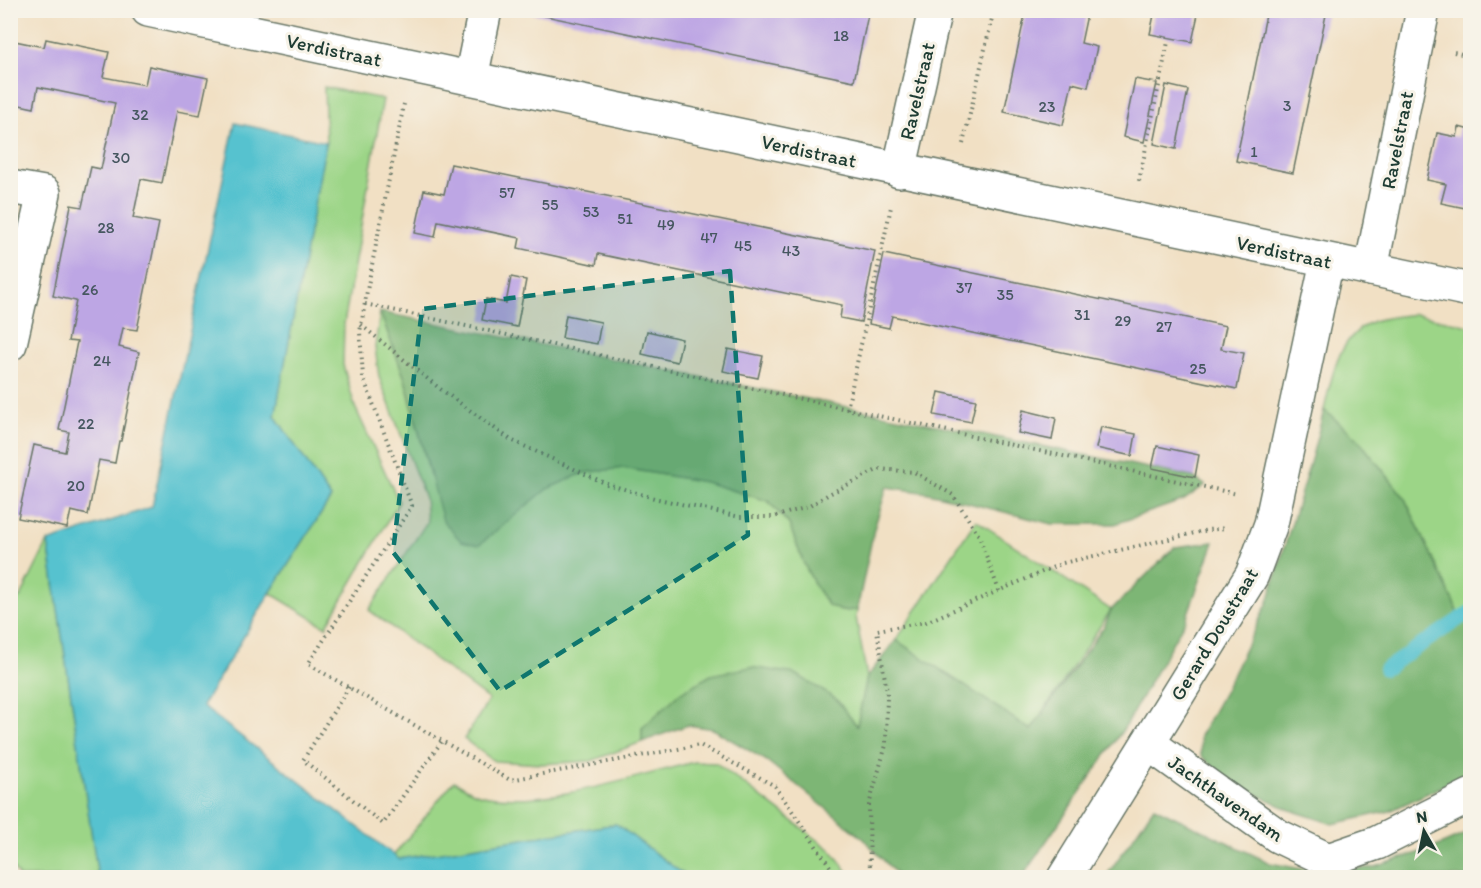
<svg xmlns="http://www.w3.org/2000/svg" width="1481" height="888" font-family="Itim,sans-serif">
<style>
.green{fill:#9cd587;stroke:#5e895e;stroke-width:1.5}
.forest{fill:#7db674;stroke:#4e7a54;stroke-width:1.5}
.water{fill:#56c2cf;stroke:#3a8082;stroke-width:1.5}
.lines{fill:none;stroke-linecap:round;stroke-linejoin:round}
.stream{stroke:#56c2cf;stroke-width:14}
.building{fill:#bda6e4}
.minor-casing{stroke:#687666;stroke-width:36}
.path{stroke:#687666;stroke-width:4;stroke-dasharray:1.5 4.5;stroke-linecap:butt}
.minor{stroke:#fff;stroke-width:33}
.marked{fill:#0f766e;fill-opacity:0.2;stroke:#0f766e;stroke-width:4.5;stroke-dasharray:12 8;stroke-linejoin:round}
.labels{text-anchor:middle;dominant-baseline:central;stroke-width:6;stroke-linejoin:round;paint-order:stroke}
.number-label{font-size:16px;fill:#465760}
.street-label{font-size:20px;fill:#1f3d34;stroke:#f7f3e8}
</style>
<rect width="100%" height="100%" fill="#f7f3e8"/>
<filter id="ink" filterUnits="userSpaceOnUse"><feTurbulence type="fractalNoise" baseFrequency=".0167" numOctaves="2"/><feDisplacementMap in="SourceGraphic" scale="12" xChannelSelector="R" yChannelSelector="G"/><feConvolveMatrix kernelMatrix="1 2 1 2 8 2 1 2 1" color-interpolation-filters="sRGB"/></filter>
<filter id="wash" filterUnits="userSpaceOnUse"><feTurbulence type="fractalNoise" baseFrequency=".008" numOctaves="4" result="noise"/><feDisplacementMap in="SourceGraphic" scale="24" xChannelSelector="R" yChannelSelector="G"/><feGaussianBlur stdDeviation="1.35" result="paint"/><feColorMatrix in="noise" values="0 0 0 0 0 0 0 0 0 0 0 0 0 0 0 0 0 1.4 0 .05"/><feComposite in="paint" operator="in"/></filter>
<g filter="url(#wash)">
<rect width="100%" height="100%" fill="#f1e0c4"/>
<g class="green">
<polygon points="324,87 383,99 344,324 343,365 355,407 399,502 326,627 270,593 331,498 275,416 326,142"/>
<polygon points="380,312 405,379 430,476 479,544 547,489 583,473 623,468 705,482 768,501 789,524 804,564 816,587 828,605 841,611 857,610 856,617 867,677 857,726 836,699 642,728 642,742 591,761 541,764 494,761 464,739 489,700 369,610 427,522 425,498 379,377 375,347"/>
<path d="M 1415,314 L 1470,326 L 1470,612 L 1461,618 L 1404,497 L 1357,438 L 1324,410 C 1332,377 1337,336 1374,321 C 1386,317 1402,316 1415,314 Z"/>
<polygon points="976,520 1111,610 1031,730 896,640"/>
<polygon points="48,542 98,877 19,877 11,865 11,595 20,598"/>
<path d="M 694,762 L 716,763 L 831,850 L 852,877 L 687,877 L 616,824 L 399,859 L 394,855 L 454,781 C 462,785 471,792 479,794 C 539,809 634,777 694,762 Z"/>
</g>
<g class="forest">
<polygon points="380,312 1193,477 1205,485 1184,500 1115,524 1052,524 929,493 887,487 874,529 857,610 841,611 828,605 816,587 804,564 789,524 768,501 705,482 623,468 583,473 547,489 479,545 461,541 443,521 405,379"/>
<polygon points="1324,410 1357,438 1404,497 1461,618 1470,612 1470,773 1390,811 1333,824 1290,810 1233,783 1201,756 1200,736 1224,692 1268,602 1312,456"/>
<polygon points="1214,542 1186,619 1124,728 1022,877 899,877 864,839 767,761 713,729 688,725 642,742 642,728 681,692 711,675 751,667 796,674 836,699 857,726 867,677 896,640 1031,730 1105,625 1111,610 1175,547"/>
<polygon points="1154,807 1270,863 1322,873 1375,867 1433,848 1470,832 1470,877 1105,878"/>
</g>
<polygon class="water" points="235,123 326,142 275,416 331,498 270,593 202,706 399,859 616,824 687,877 98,877 48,542 152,507"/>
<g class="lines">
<polyline class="stream" points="1385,669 1470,612"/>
</g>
<g id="blocks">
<g class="building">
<polygon points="531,10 869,10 854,81 531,13"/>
<polygon points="1026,10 1088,10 1081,43 1097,47 1088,87 1072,83 1063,125 1004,112"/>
<polygon points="1155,10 1199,10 1192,42 1150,34"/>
<polygon points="1267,10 1327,10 1293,173 1236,161"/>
<polygon points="46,39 109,52 103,77 145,85 149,66 208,78 200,115 177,111 162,183 141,179 133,218 159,223 137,330 123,328 119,347 139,352 121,441 119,441 115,463 99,460 88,515 71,511 67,528 18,518 34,445 65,452 69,432 59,430 77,342 68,341 76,301 53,296 71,205 82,207 91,167 101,169 115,103 38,87 34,108 10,103 10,40 44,47"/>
<polygon points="1135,79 1157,83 1144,142 1123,137"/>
<polygon points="1166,85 1188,90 1176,149 1154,144"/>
<polygon points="1459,127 1470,130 1470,209 1441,203 1446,184 1427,180 1437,133 1457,137"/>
<polygon points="451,164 875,251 861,322 840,318 842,305 598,254 596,265 518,248 520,238 438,221 435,237 415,233 424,190 444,194"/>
<polygon points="884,254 1226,326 1221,349 1244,353 1237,389 892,316 889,328 869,324"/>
<polygon points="511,277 526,280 517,327 482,320 486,299 506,303"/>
<polygon points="566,315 601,322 597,344 562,338"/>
<polygon points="647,331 682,339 677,362 642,354"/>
<polygon points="728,349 763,356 758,378 723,371"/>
<polygon points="939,392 976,400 971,422 934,415"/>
<polygon points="1023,410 1056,418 1052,440 1018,433"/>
<polygon points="1101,427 1136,434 1132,456 1096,448"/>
<polygon points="1157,446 1199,455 1195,477 1152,468"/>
</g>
</g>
</g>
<g filter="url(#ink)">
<use href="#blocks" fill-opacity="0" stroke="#687666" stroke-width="1.5"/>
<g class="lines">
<g class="minor-casing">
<g id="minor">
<polyline points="148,10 1470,290"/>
<polyline points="471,78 485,10"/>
<polyline points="899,171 935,10"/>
<polyline points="10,187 44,193 10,344"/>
<polyline points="1371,269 1423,10"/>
<polyline points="1148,743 1278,836 1328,860 1377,843 1470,796"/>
<polyline points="1064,878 1252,575 1271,524 1327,261"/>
</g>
</g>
<g class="path">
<polyline points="1454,52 1470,56"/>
<polyline points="404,104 368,285 360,332 363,377 412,506 308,664 510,780 700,745 775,786 838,878"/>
<polyline points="963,144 994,10"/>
<polyline points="1139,181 1168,42"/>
<polyline points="365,304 1237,494"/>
<polyline points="361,325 439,388 511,440 607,484 654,498 740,517 773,517 808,507 829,494 879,469 914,472 953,495 979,536 999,591"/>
<polyline points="847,409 891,207"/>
<polyline points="10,473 15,491 10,514"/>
<polyline points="349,687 303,760 383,824 442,741"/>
<polyline points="870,878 869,805 886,745 887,692 877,630 926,622 1063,563 1208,530 1226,528"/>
</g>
<use href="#minor" class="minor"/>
</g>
</g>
<path class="marked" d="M 730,271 L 748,535 L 500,691 L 393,552 L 422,309 Z"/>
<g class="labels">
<g class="number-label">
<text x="841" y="35">18</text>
<text x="1287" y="105">3</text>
<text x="1047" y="106">23</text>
<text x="140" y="114">32</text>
<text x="1254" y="151">1</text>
<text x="121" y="157">30</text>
<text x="507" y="192">57</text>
<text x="550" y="204">55</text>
<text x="591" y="211">53</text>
<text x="625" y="218">51</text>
<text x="666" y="224">49</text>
<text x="106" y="227">28</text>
<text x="709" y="237">47</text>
<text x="743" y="245">45</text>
<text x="791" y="250">43</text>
<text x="964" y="287">37</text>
<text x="90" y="289">26</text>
<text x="1005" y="294">35</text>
<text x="1082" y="314">31</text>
<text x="1123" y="320">29</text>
<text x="1164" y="326">27</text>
<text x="102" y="360">24</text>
<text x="1198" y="368">25</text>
<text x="86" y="423">22</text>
<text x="76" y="485">20</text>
</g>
<g class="street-label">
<text transform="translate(334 50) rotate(12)">Verdistraat</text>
<text transform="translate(917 91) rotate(-77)">Ravelstraat</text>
<text transform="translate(1397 140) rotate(-79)">Ravelstraat</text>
<text transform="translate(809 151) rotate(12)">Verdistraat</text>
<text transform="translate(1284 252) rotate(12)">Verdistraat</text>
<text transform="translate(1214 634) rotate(-59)">Gerard Doustraat</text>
<text transform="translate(1226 798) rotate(35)">Jachthavendam</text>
</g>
</g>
<rect width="1481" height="888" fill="none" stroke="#f7f3e8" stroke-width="36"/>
<g transform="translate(1424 831) rotate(351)" stroke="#f7f3e8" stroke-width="4.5" paint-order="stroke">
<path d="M0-4.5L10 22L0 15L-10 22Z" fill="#1f3d34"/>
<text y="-9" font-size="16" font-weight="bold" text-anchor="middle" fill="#1f3d34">N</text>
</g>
</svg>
